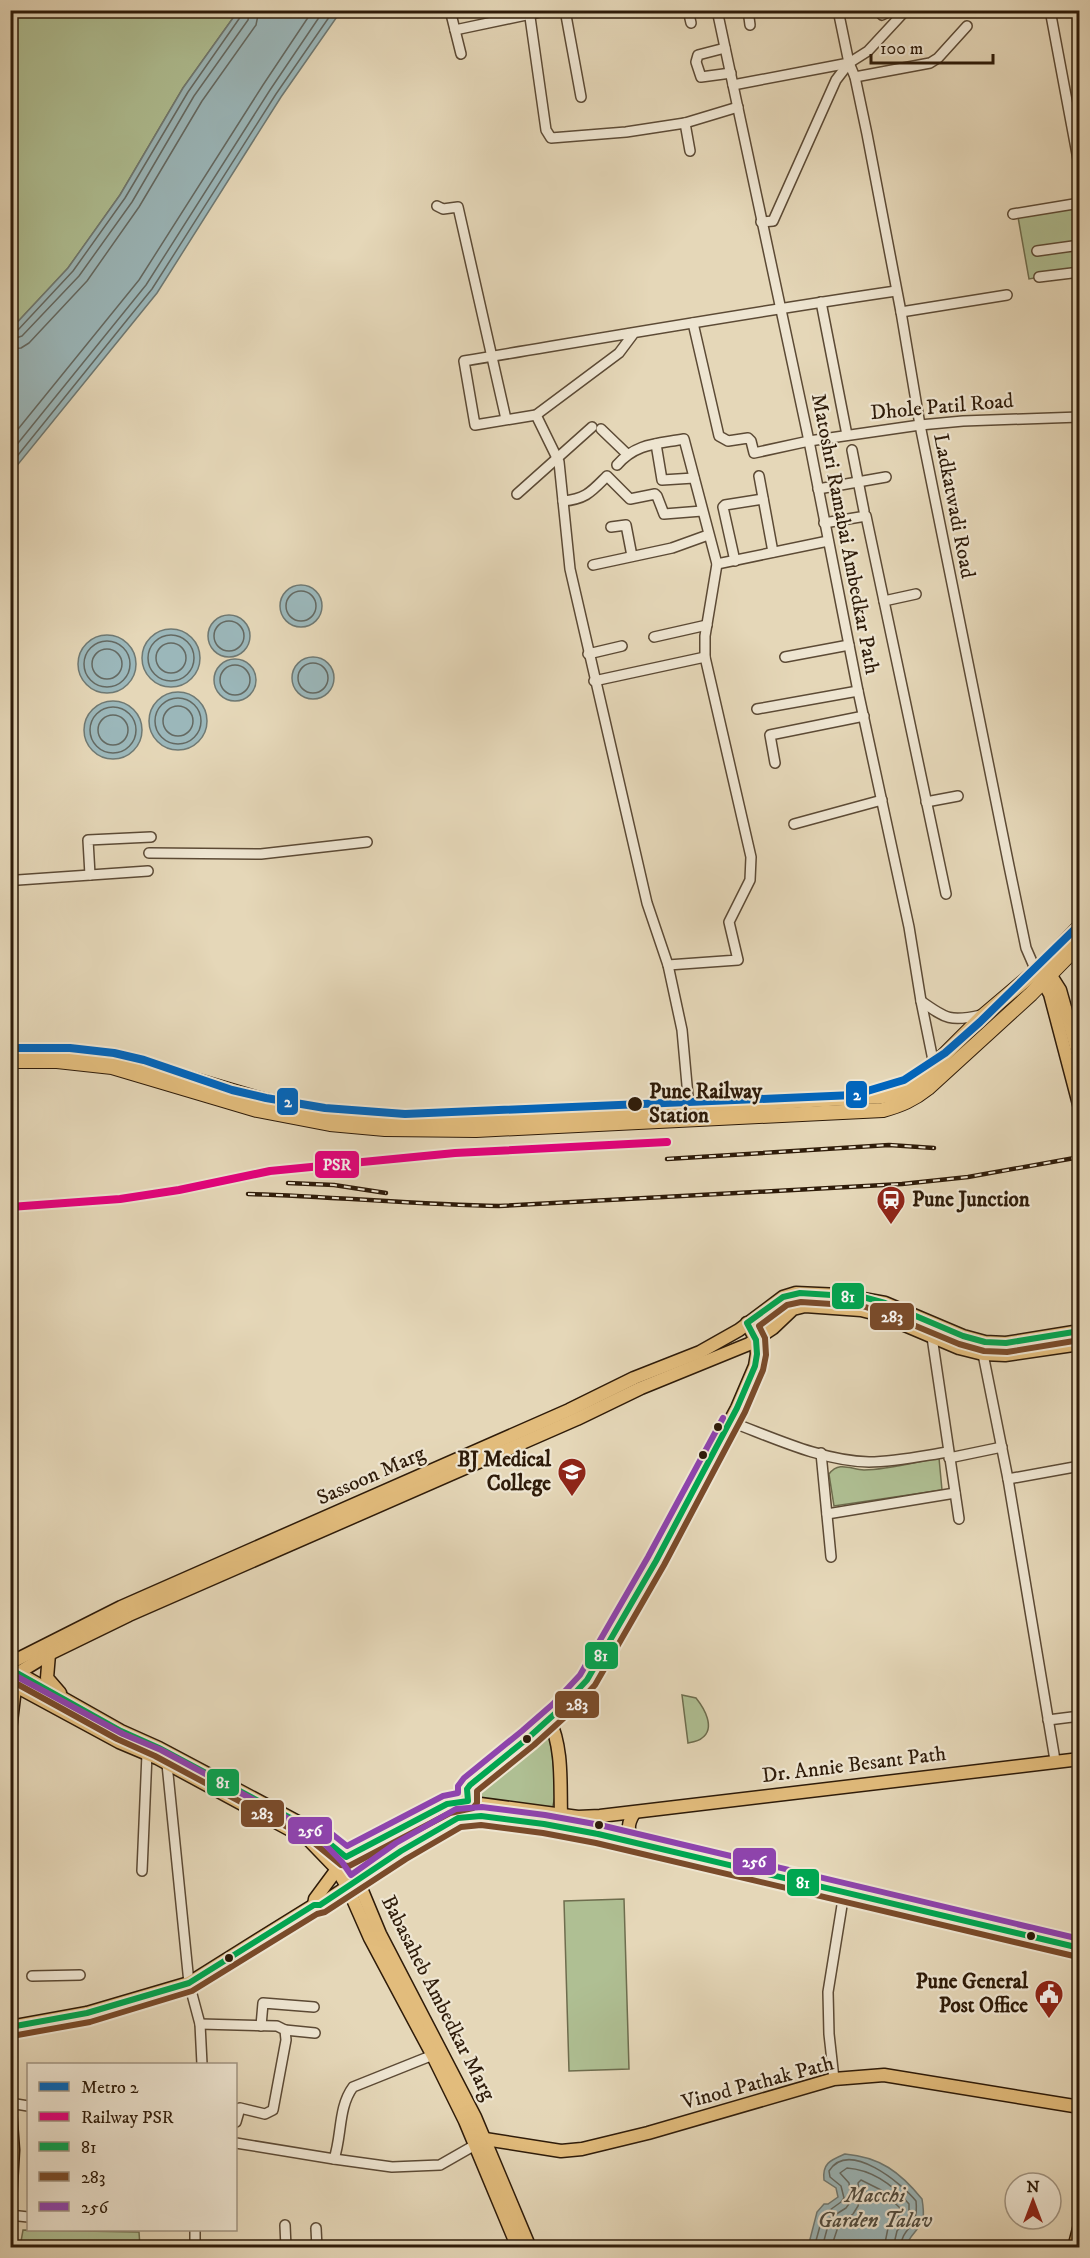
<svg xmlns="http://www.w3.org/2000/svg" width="1090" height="2258" font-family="'IM FELL DW Pica',serif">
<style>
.green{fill:#afbf93;stroke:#6e6d4e;stroke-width:1.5}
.water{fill:#9bb7ba;stroke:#6f7973;stroke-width:1.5}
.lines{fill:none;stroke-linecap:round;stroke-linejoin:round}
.shore{stroke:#646962;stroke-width:1.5}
.minor-casing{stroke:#5c4a35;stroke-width:12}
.major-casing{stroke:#2e1b09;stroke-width:15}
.highway-casing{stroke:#2e1b09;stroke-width:16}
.minor{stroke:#eee5d1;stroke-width:9}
.major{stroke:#e2bc7c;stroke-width:12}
.highway{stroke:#e2bc7c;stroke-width:14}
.rail-casing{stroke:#2e1b09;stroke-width:4.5}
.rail{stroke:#eee5d1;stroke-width:2;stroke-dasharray:7;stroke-linecap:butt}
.bus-1-casing{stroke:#eee5d1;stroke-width:10}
.bus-2-casing{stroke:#eee5d1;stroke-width:10}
.bus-3-casing{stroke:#eee5d1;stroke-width:10}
.bus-1{stroke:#00a651;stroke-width:6}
.bus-2{stroke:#7a4b2a;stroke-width:6}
.bus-3{stroke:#8e44ad;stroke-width:6}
.rail-1-casing{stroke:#eee5d1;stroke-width:12}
.rail-1{stroke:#e5007d;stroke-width:8}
.metro-1-casing{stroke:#eee5d1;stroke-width:12}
.metro-1{stroke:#0065bd;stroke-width:8}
.stop-dot{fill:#2e1b09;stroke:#eee5d1;stroke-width:2}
.labels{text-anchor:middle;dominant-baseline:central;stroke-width:4.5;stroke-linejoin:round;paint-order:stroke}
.street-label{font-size:21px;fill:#2e1b09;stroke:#eee5d1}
.stop-label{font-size:21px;font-weight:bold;fill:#2e1b09;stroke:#eee5d1;text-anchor:start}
.poi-label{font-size:21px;font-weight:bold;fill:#2e1b09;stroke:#eee5d1;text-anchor:end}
.water-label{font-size:22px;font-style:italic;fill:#4f4a3e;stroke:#eee5d1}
.line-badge{stroke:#eee5d1;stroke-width:2}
.badge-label{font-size:16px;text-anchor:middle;font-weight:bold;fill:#fff}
</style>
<rect width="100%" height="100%" fill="#e5d7b8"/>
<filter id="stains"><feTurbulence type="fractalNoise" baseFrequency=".00333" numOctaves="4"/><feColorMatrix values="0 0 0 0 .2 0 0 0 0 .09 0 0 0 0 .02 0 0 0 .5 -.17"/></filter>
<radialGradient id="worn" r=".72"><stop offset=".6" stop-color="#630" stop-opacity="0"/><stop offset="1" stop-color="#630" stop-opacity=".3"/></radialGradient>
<g class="green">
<polygon points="11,11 238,11 183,88 120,195 68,268 11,329"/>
<polygon points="1073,208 1079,244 1079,270 1029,279 1018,217"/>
<path d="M 939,1458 L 942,1490 L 834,1506 L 829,1474 C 839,1461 850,1469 864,1470 C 888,1470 915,1462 939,1458 Z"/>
<path d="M 682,1695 L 696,1698 C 704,1708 716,1728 702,1738 C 699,1741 693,1742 688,1743 Z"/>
<polygon points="547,1726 550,1733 556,1792 552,1810 474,1801 474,1790"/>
<polygon points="624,1899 629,2069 569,2071 564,1901"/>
<polygon points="23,2230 139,2232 140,2247 20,2247"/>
</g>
<g class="water">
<polygon points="238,11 341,11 281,97 157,293 11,473 11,329 68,268 120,195 183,88"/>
<circle cx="301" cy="606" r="21"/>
<circle cx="229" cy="636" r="21"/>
<circle cx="171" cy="658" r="29"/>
<circle cx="107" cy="664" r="29"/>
<circle cx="313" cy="678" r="21"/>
<circle cx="235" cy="680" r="21"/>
<circle cx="178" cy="721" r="29"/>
<circle cx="113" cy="730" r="29"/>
<path d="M 845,2154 C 880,2157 900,2172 922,2199 C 923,2205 924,2213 923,2219 C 919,2231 909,2235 906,2247 L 808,2247 L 817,2212 L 824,2204 L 828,2204 L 838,2197 L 836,2188 L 824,2180 C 822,2163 831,2160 845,2154 Z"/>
</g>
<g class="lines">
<g class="shore">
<polyline points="10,333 17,331 73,271 125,198 188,92 241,16 243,10"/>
<polyline points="10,340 22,336 79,276 132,202 194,96 248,20 250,10"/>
<polyline points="10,349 21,348 29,343 87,281 139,207 202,101 256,25 259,10"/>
<polyline points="10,439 139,280 263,85 313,10"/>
<polyline points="10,453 146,285 270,90 324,10"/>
<polyline points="10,465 152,289 276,94 334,10"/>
<circle cx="301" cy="606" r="15"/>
<circle cx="229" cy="636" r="15"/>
<circle cx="171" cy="658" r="23"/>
<circle cx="107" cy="664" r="23"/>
<circle cx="171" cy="658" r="15"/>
<circle cx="107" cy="664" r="15"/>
<circle cx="313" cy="678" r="15"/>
<circle cx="235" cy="680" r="15"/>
<circle cx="178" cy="721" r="23"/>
<circle cx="178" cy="721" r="15"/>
<circle cx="113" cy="730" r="23"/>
<circle cx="113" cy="730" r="15"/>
<path d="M 814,2248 L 823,2215 L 841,2202 L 844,2198 L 841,2186 L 830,2177 L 829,2171 C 849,2139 902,2184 916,2201 C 919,2230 903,2224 900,2248"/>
<path d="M 822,2248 L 830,2218 L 846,2208 L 851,2201 L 849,2183 L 840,2173 L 847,2168 C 873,2170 893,2185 909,2204 L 909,2215 L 897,2231 L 893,2248"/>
<polyline points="831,2248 839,2224 853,2214 858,2206 860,2197 858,2183 861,2180 881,2190 900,2208 899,2215 888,2228 884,2248"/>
</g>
<g class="minor-casing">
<g id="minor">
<polyline points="450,10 461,54"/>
<polyline points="529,10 546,130 551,138 626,132 685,123 738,107"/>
<polyline points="565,10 581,97"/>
<polyline points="688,10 691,23"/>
<polyline points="717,10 809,441 858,691 909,927 921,1001 934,1065"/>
<polyline points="748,10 750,25"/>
<polyline points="838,10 849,63 855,77 867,134 901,312 920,425 1009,866 1026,948 1036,971"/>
<polyline points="878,10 882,15 892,10"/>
<polyline points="1050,10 1080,170"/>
<polyline points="455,30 550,10"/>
<polyline points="725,48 698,55 696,62 701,77 731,73"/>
<polyline points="855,77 930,63 938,58 967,26"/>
<polyline points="733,85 849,63"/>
<polyline points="685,123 690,151"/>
<polyline points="437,206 443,209 458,207 506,419"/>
<polyline points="1013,214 1080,203"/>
<polyline points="761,222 773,221 836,80 849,63 868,51 906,10"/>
<polyline points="1037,251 1080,245"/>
<polyline points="1039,277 1080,272"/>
<polyline points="821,302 847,435"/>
<polyline points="901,312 1007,295"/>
<polyline points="693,323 719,436 728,441 748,438 751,441 754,453 809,441 920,425 963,421 1080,417"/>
<path d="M 634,333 L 619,353 L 536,415 L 475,425 L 464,361 C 608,337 752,312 896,291"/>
<polyline points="536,415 559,462 570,569 647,903 668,965 682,1030 689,1107"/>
<polyline points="601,429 627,454"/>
<polyline points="656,444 662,480 694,478"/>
<polyline points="852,450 864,511"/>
<path d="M 617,465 C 636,443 657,444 684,439 L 717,564 L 705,636 L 705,657 L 751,857 L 750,880 L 729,922 L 738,960 L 668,965"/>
<polyline points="759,476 773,552"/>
<polyline points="818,489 886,477"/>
<polyline points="517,494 592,427"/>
<path d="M 563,501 C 586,499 591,492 607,476 L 630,499 L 655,494 L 657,496 L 664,514 L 702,511"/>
<polyline points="824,523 866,516 946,894"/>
<polyline points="611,527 626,525 632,556"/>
<polyline points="735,561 723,507 725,505 763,499"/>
<polyline points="717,564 828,541"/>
<polyline points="593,565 672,548 708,535"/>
<polyline points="884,601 916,594"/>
<polyline points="654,637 707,625"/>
<polyline points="588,654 622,646"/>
<polyline points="785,657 849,645"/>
<polyline points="594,681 705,657"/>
<polyline points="757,709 858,691"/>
<polyline points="775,763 770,735 864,716"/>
<polyline points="926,802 958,796"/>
<polyline points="794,824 882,800"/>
<polyline points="149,853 261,854 367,842"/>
<polyline points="90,875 88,840 151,837"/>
<polyline points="18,880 148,871"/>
<path d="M 921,1001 C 946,1019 951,1022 981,1015"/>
<polyline points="932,1337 959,1519"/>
<polyline points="983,1354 1008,1479 1055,1760"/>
<path d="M 731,1422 C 774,1438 822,1461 869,1462 C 896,1462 922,1456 948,1452"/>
<polyline points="821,1453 831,1557"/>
<polyline points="949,1458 1002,1447"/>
<polyline points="1008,1479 1080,1466"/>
<polyline points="827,1514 955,1493"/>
<polyline points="1048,1720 1080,1716"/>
<polyline points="167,1764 189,1983 200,2024 202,2064"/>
<polyline points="142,1871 147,1754"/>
<polyline points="32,1976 80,1975"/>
<polyline points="200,2024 277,2026 285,2030 286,2040 273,2110 265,2114 240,2108 236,2122"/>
<polyline points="261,2026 263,2003 314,2007"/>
<polyline points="285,2030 315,2033"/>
<polyline points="834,2079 829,2034 828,1992 844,1893"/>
<polyline points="10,2103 28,2106"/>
<path d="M 236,2143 L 334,2159 C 342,2136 338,2107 353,2087 L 438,2053"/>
<polyline points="334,2159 392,2167 440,2165 475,2145"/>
<polyline points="10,2215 28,2217"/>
<polyline points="285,2225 286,2248"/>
<polyline points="316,2228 317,2248"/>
<polyline points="195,2230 195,2248"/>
</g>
</g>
<g class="major-casing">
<g id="major">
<polyline points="1046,968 1060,990 1080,1061"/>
<polyline points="1039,975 1050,994 1080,1108"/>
<polyline points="49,1654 47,1678 60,1693"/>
<polyline points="10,1663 121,1607 569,1410 634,1378 700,1352 739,1330 783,1297 796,1293 841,1295 885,1303 963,1336 985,1342 1006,1343 1080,1331"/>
<polyline points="13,1670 121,1731 159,1748 313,1830 330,1842 346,1857 358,1881 380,1934 475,2117 530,2248"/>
<polyline points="18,1673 49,1654 129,1615 577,1419 641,1388 749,1344 773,1328 793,1309 805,1306 861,1310 881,1315 959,1348 983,1354 1005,1355 1080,1344"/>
<polyline points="10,1683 119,1742 157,1758 309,1840 336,1868 348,1888 370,1938 433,2056 465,2121 518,2248"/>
<path d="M 549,1719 C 563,1748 560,1783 561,1814"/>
<polyline points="10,1730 16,1680"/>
<polyline points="470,1809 467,1795 470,1785 528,1738 559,1710 587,1680 656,1561 737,1408 755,1366 757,1354 756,1340 747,1323"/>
<path d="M 634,1813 C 626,1826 627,1834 639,1843"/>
<polyline points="314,1905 315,1899 346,1857 447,1804 458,1801 578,1817 600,1816 1080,1759"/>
<polyline points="10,2027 87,2013 189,1983 314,1905 320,1905 401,1851 458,1818 481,1816 544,1824 598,1834 1080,1948"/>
<polyline points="10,2109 13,2150 10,2201"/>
<polyline points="480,2142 485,2139 561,2151 582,2149 648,2133 834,2079 884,2075 1080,2107"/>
<polyline points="1074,2248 1080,2225"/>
</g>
</g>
<g class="highway-casing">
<g id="highway">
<polyline points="10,1050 57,1050 114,1056 260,1099 332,1113 385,1118 476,1119 882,1096 896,1094 920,1079 984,1015 1043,965 1080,926"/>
<path d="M 10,1061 L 57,1061 L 112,1067 L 257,1110 L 330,1124 L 385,1129 L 476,1130 L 883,1110 C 901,1105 913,1100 928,1088 L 1031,994 L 1080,944"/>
</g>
</g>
<use href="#minor" class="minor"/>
<use href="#major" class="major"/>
<use href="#highway" class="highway"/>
<g class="rail-casing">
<g id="rail">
<polyline points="667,1159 889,1145 934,1148"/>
<polyline points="288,1183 334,1185 386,1193"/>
<path d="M 248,1194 C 332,1196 415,1205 499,1206 L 902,1184 L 968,1177 L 1080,1157"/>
</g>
</g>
<use href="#rail" class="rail"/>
<g class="bus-1-casing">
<g id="bus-1">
<polyline points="10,1669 121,1731 159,1748 313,1830 346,1857 447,1804 468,1801 467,1789 470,1785 528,1738 559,1710 587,1680 656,1561 737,1408 755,1366 757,1354 756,1340 747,1323 783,1297 800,1293 863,1297 885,1303 963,1336 985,1342 1006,1343 1080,1331"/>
<polyline points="10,2027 87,2013 189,1983 314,1905 320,1905 401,1851 458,1818 481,1816 544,1824 598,1834 1080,1948"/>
<polyline points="10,2116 13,2150 10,2192"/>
</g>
</g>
<g class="bus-2-casing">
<g id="bus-2">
<polyline points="10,1680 117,1739 155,1756 308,1838 341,1865 349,1866 450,1813 473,1808 477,1803 477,1791 534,1745 566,1716 595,1685 664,1565 745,1412 763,1370 766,1355 765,1338 759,1326 787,1305 801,1302 862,1306 882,1312 959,1344 984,1351 1007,1352 1080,1340"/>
<polyline points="12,2036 90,2022 192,1991 317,1914 325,1912 406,1859 461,1827 481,1825 543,1833 596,1843 1078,1957"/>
</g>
</g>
<g class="bus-3-casing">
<g id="bus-3">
<polyline points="14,1675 123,1734 161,1750 313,1832 342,1862 351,1875 396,1843 456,1809 482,1807 545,1815 600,1825 1080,1939"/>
<polyline points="322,1826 347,1846 443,1796 458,1793 458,1786 464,1778 522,1731 553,1704 580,1675 648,1557 723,1418"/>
</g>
</g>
<use href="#bus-1" class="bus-1"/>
<use href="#bus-2" class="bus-2"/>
<use href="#bus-3" class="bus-3"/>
<g class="rail-1-casing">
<polyline id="rail-1" points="10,1207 120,1199 179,1190 270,1171 455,1153 667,1142"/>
</g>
<use href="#rail-1" class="rail-1"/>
<g class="metro-1-casing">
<polyline id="metro-1" points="10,1048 70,1048 114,1053 144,1060 232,1090 266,1098 325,1108 405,1114 854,1095 904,1080 945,1053 980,1022 1080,924"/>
</g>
<use href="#metro-1" class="metro-1"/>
</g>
<defs>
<g id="station-pin" transform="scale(1.5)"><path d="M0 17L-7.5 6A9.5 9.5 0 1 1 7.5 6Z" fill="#8f2418" stroke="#eee5d1"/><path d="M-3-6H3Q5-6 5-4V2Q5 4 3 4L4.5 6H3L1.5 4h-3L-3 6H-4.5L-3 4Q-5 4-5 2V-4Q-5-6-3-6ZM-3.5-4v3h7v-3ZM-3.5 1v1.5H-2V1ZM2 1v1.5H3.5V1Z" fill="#fff"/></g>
<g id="university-pin" transform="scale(1.5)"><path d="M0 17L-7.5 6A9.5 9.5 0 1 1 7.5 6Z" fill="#8f2418" stroke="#eee5d1"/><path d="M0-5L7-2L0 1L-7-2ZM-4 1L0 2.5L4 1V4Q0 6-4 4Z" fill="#fff"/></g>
<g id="civic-pin" transform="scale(1.5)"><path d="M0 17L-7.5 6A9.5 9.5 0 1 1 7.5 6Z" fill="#8f2418" stroke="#eee5d1"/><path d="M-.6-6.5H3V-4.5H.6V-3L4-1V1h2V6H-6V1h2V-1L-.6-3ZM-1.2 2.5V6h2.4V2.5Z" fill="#fff"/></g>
</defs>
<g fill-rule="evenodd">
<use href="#station-pin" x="891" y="1200"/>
<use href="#university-pin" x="572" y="1472"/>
<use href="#civic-pin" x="1049" y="1994"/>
</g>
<g class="stop-dot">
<circle cx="635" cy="1104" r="8"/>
<circle cx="718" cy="1427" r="5"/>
<circle cx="703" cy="1455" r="5"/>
<circle cx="527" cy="1739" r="5"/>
<circle cx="599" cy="1825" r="5"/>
<circle cx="1031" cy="1936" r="5"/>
<circle cx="229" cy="1958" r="5"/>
</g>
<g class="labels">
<g class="street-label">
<text transform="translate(942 407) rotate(-5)">Dhole Patil Road</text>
<text transform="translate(954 506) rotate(79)">Ladkatwadi Road</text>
<text transform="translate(845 534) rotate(79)">Matoshri Ramabai Ambedkar Path</text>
<text transform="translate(371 1476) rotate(-24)">Sassoon Marg</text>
<text transform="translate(854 1765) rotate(-7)">Dr. Annie Besant Path</text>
<text transform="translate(438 1998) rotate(63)">Babasaheb Ambedkar Marg</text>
<text transform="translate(758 2083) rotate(-15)">Vinod Pathak Path</text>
</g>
<g class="stop-label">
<text x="649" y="1092">Pune Railway<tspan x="649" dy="24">Station</tspan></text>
</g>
<g class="poi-label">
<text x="912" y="1200" text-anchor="start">Pune Junction</text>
<text x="551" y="1460">BJ Medical<tspan x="551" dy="24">College</tspan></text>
<text x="1028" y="1982">Pune General<tspan x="1028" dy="24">Post Office</tspan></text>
</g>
<g class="water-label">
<text x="875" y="2195">Macchi<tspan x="875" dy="25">Garden Talav</tspan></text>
</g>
</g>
<g class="line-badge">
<rect x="845" y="1080" width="23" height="29" rx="6" fill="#0065bd"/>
<rect x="276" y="1087" width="23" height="29" rx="6" fill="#0065bd"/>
<rect x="314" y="1150" width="46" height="29" rx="6" fill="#e5007d"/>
<rect x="831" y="1282" width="34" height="28" rx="6" fill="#00a651"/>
<rect x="869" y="1302" width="46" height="29" rx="6" fill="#7a4b2a"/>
<rect x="584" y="1641" width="35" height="29" rx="6" fill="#00a651"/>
<rect x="554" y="1690" width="46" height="29" rx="6" fill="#7a4b2a"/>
<rect x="206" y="1768" width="34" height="29" rx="6" fill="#00a651"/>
<rect x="240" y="1799" width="45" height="29" rx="6" fill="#7a4b2a"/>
<rect x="287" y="1816" width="46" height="29" rx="6" fill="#8e44ad"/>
<rect x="732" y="1847" width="45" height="29" rx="6" fill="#8e44ad"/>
<rect x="786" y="1868" width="34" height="29" rx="6" fill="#00a651"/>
</g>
<g class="badge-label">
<text x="857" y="1100">2</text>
<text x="288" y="1107">2</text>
<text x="337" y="1170">PSR</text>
<text x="848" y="1302">81</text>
<text x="892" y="1322">283</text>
<text x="601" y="1661">81</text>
<text x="577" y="1710">283</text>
<text x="223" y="1788">81</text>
<text x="262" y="1819">283</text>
<text x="310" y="1836">256</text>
<text x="754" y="1867">256</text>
<text x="803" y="1888">81</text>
</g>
<rect width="1090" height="2258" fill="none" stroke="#e5d7b8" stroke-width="36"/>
<rect x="12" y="12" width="1066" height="2234" fill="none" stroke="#2e1b09" stroke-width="3"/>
<rect x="18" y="18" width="1054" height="2222" fill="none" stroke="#2e1b09" stroke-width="1.5"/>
<rect x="27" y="2063" width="210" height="168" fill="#eee5d1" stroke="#a19481" stroke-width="1.5"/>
<rect x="39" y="2082" width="30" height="9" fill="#0065bd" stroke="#a19481" stroke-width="1.5"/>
<text x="81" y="2093" font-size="18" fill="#2e1b09">Metro 2</text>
<rect x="39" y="2112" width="30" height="9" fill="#e5007d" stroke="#a19481" stroke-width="1.5"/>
<text x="81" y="2123" font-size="18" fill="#2e1b09">Railway PSR</text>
<rect x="39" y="2142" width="30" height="9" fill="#00a651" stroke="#a19481" stroke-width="1.5"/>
<text x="81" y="2153" font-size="18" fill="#2e1b09">81</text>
<rect x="39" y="2172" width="30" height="9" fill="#7a4b2a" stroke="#a19481" stroke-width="1.5"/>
<text x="81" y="2183" font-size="18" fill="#2e1b09">283</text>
<rect x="39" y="2202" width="30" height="9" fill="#8e44ad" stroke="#a19481" stroke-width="1.5"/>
<text x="81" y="2213" font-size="18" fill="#2e1b09">256</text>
<g transform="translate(1033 2201)"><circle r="28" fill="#eee5d1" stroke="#a19481" stroke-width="1.5"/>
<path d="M0-4.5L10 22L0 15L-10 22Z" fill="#8f2418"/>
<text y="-9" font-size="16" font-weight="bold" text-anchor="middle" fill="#2e1b09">N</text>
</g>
<path d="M871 54v9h122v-9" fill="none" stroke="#2e1b09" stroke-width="3"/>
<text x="880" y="54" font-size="18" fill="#2e1b09" stroke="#eee5d1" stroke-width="4.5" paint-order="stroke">100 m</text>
<rect width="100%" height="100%" filter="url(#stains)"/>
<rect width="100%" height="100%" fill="url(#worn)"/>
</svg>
